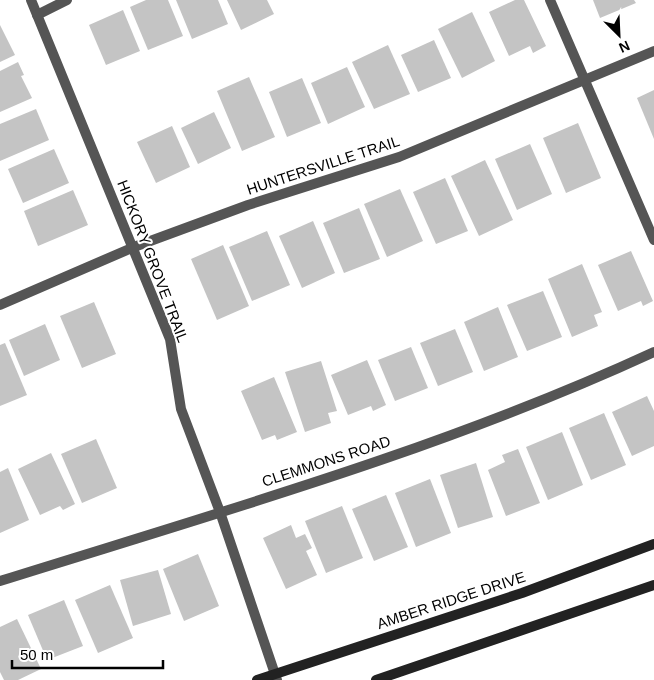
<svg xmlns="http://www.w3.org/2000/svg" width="654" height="680" font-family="Helvetica,sans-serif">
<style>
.building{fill:#c4c4c4}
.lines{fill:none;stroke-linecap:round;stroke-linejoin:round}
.street{stroke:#555;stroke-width:10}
.secondary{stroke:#222;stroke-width:10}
.labels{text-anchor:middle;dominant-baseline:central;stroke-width:4;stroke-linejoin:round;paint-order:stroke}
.street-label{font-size:15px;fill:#000;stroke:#fff}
</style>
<rect width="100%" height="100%" fill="#fff"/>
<g class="building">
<polygon points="146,0 168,0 183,36 148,50 130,7"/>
<polygon points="176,0 218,0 228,24 192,39"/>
<polygon points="227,0 267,0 274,14 241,30"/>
<polygon points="515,0 524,0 546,46 533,53 530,46 509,56 489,12"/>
<polygon points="593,0 634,0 636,3 600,18"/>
<polygon points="123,10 140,51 106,65 89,25"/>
<polygon points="472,12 495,61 462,78 438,29"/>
<polygon points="0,25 15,55 0,62"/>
<polygon points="434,40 451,78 418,92 401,55"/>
<polygon points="388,45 410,94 374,109 352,62"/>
<polygon points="18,62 24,75 21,76 32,98 0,112 0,71"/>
<polygon points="347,67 365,107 328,124 311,83"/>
<polygon points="249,77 275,137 242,151 217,91"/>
<polygon points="302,78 321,123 287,137 269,92"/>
<polygon points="654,90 654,139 637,98"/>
<polygon points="36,109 49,140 0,161 0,124"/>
<polygon points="214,112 231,148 198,164 181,128"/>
<polygon points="578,123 601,178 566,193 543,138"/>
<polygon points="172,126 190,167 156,183 137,142"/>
<polygon points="530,144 552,194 517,210 495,159"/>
<polygon points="54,149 69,183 23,203 8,169"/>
<polygon points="485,160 513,220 479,236 451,176"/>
<polygon points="445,178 468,231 436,244 413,192"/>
<polygon points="400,189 423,241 387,257 364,204"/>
<polygon points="73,190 88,225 38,246 24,211"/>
<polygon points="359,208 380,259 344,273 323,223"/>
<polygon points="313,221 335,273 302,288 279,236"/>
<polygon points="267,231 290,285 252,301 229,247"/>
<polygon points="223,245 249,306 217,320 191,259"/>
<polygon points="631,251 653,301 643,306 641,301 618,311 598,265"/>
<polygon points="582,264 602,312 594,315 598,326 572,337 548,279"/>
<polygon points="543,291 562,337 527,351 507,305"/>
<polygon points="94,302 116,354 82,368 60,316"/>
<polygon points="498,307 518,357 484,371 464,322"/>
<polygon points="45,324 60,360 24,376 9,340"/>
<polygon points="455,329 473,372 438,386 420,343"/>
<polygon points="5,343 27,395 0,406 0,345"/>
<polygon points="411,347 428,388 395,401 378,360"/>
<polygon points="367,360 386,405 373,411 371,406 348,415 331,375"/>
<polygon points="321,361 337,411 328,413 331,423 305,432 285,372"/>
<polygon points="274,377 297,432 277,440 275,435 262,440 241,391"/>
<polygon points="647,396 654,411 654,446 632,456 612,412"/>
<polygon points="604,413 626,465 591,480 569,428"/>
<polygon points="562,432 583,485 548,500 526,447"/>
<polygon points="96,439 117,488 82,503 61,454"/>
<polygon points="518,449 540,503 506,516 488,470 505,462 502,455"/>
<polygon points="51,453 75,504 63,510 60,506 40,515 18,469"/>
<polygon points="476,463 493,517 458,528 440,475"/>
<polygon points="8,468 29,520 0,533 0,472"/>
<polygon points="430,479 451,533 416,547 395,493"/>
<polygon points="386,495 408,547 374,561 352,509"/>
<polygon points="342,506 363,558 326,573 305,521"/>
<polygon points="291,525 296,538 305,534 312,548 306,551 317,575 286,589 263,538"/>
<polygon points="198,554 219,606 184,621 163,569"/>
<polygon points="158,570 171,614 133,626 120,580"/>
<polygon points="110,585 133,638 98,653 75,600"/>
<polygon points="64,600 83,646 47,660 28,615"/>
<polygon points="17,619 41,669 18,680 4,680 0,672 0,627"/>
</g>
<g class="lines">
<g class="street">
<polyline points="31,0 170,339 181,409 220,512 277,680"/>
<polyline points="550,0 654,240"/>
<polyline points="37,15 67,0"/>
<polyline points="0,305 134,247 248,205 399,157 654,51"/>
<path d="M 0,581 C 220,512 444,449 654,352"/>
</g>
<g class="secondary">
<polyline points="257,680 522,593 654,544"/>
<polyline points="376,680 654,585"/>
</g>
</g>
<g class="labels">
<g class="street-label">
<text transform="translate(323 165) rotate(-18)">HUNTERSVILLE TRAIL</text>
<text transform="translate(153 261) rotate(69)">HICKORY GROVE TRAIL</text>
<text transform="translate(326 461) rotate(-18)">CLEMMONS ROAD</text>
<text transform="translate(451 600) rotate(-18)">AMBER RIDGE DRIVE</text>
</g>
</g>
<g transform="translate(619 35) rotate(156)" stroke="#ffffff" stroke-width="4" paint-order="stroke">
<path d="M0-4L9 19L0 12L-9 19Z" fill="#000000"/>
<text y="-8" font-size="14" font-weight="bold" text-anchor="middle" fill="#000000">N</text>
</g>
<path d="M12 660v8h151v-8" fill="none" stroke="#000000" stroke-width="2.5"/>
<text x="20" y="660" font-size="15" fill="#000000" stroke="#ffffff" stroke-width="4" paint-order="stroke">50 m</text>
</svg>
